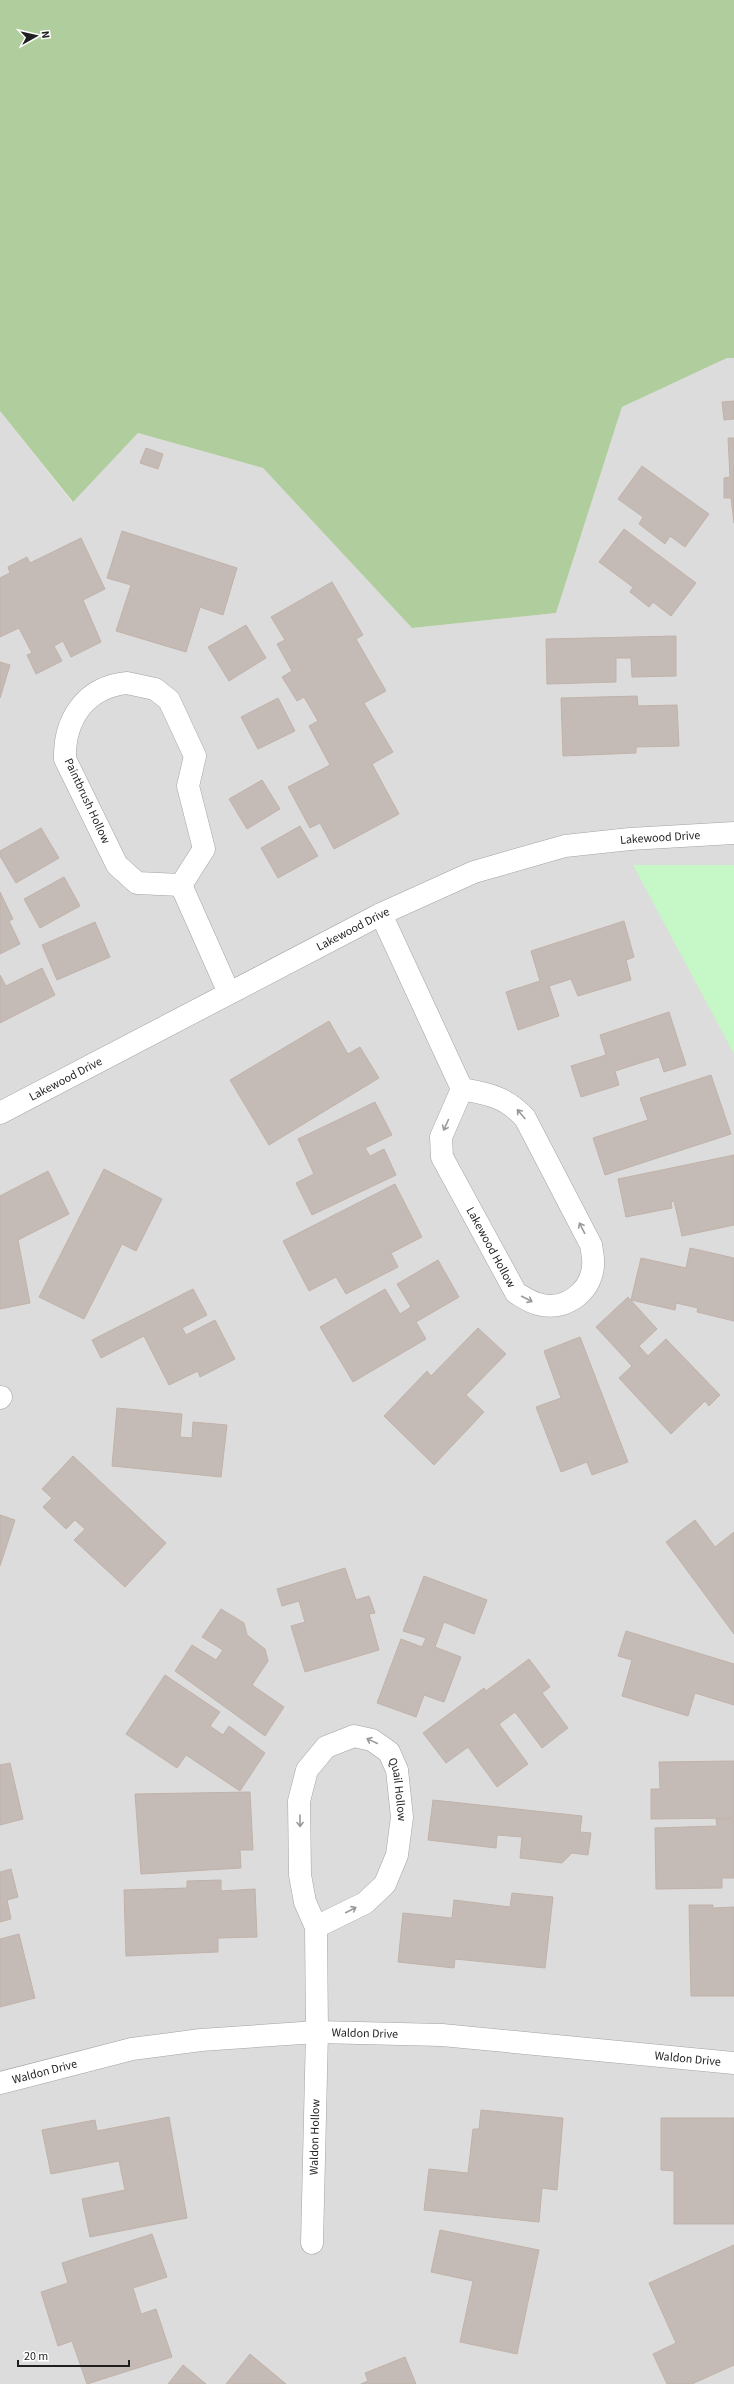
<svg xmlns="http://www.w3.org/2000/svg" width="734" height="2384" font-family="'Source Sans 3',sans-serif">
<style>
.residential{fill:#dddcdd}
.forest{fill:#afcd9d}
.park{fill:#c6f7c6}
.building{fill:#c4bbb6;stroke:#c1b2a9}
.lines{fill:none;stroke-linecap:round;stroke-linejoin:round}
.minor-casing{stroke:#a3a3a3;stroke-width:23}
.minor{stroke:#fff;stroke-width:22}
.oneway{stroke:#9a9a9a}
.labels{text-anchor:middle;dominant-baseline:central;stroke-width:4;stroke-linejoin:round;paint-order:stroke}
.street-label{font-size:12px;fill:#1f1f1f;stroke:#fff}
</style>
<rect width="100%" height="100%" fill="#f0ece6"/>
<polygon class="residential" points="727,358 734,358 734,2384 0,2384 0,411 72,502 138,433 263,468 412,628 556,613 622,407"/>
<polygon class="forest" points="0,0 734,0 734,358 727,358 622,407 556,613 412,628 263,468 138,433 73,502 0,411"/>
<polygon class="park" points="633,865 734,865 734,1054"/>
<g class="building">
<polygon points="734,401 734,419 724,420 722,402"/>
<polygon points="728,438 734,438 734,523 731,498 724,498 724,478 730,477"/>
<polygon points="146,448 163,454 158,469 140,463"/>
<polygon points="642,466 709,514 685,547 670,536 665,544 639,524 643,517 618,499"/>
<polygon points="624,529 696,583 671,616 653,602 649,607 630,592 633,587 599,562"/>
<polygon points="122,531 237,568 223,615 200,607 186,652 116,631 131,585 107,578"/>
<polygon points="81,538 105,589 83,600 101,642 71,657 63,641 54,646 62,661 36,674 27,655 32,653 19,628 0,637 0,578 10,573 8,567 27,557 30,563"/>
<polygon points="332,582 363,635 356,639 386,691 364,703 393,752 372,764 399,814 334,849 320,823 310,828 288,787 330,765 309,726 318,721 304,697 297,701 282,677 292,671 277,644 285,640 271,617"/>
<polygon points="246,625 266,658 229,681 208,647"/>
<polygon points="676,636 676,676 632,677 631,658 616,658 616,682 547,684 546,639"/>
<polygon points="0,662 10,665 0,698"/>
<polygon points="637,696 638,706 677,705 679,746 636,747 636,753 563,756 561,698"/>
<polygon points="278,698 295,731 258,749 241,717"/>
<polygon points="262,780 280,809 247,829 229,799"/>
<polygon points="300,826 318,856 278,878 261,848"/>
<polygon points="41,828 59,858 16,883 0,856 0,851"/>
<polygon points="64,877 80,906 40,928 24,899"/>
<polygon points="0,892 13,919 9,921 20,944 0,954"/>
<polygon points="624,921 634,957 626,960 631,980 578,996 571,979 549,986 559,1016 518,1030 506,992 540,981 531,951"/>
<polygon points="95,922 110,957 57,980 42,945"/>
<polygon points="42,968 55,995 0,1023 0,975 6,986"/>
<polygon points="669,1012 686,1065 664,1072 659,1057 615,1071 619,1085 581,1097 571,1066 606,1055 600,1035"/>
<polygon points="329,1021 348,1054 360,1047 379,1078 269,1145 230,1080"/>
<polygon points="711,1075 731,1134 605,1175 593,1138 648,1120 640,1098"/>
<polygon points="375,1102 392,1135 365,1148 370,1156 384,1149 396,1175 312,1215 296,1183 314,1174 298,1139"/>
<polygon points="734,1155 734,1225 682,1236 674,1201 671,1202 672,1208 626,1217 618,1179"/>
<polygon points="104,1169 162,1199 136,1251 122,1244 84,1319 39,1297"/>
<polygon points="48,1171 69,1214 18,1240 30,1303 0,1309 0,1196"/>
<polygon points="395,1184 422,1237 391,1253 398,1267 346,1294 336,1277 309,1291 283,1241"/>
<polygon points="690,1248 734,1258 734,1321 697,1312 698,1308 676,1303 675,1310 631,1300 641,1258 686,1268"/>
<polygon points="438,1260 459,1297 416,1322 426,1339 353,1382 320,1327 385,1289 400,1314 411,1307 397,1284"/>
<polygon points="193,1289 207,1315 182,1328 186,1335 215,1320 235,1359 200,1377 198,1371 169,1385 144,1336 101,1358 92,1340"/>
<polygon points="628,1297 657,1329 639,1346 648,1356 666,1339 720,1395 709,1406 705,1401 671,1434 619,1378 632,1366 596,1327"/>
<polygon points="478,1328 506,1354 466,1395 484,1412 434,1465 384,1416 427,1371 431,1376"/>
<polygon points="580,1337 628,1462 592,1475 587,1462 561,1472 536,1407 561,1398 544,1351"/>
<polygon points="117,1408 182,1414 180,1437 192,1438 193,1422 227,1425 221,1477 112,1466"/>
<polygon points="73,1456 166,1543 125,1587 74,1540 85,1529 75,1520 66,1529 43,1507 52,1498 42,1489"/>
<polygon points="0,1515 15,1520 0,1566"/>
<polygon points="695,1520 715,1547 734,1532 734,1634 666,1542"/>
<polygon points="345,1568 356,1600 369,1596 375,1613 369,1614 379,1650 305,1672 291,1626 305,1622 299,1601 282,1606 277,1589"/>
<polygon points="424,1576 487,1600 474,1634 444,1622 435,1647 461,1657 444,1702 424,1695 416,1717 377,1703 401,1639 422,1647 426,1638 403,1631"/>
<polygon points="221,1609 244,1623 247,1635 265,1649 268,1661 252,1685 284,1707 265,1736 175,1671 192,1645 216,1660 223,1650 202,1637"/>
<polygon points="626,1631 734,1664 734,1705 695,1693 688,1716 622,1696 632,1660 618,1656"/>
<polygon points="529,1659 550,1687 542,1693 568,1728 542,1748 515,1712 499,1724 528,1764 497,1787 468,1747 446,1763 423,1733 484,1688 486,1691"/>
<polygon points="165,1675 220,1712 210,1726 223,1735 229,1726 265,1753 240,1791 186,1755 177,1768 126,1734"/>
<polygon points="734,1761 734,1818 651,1819 651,1789 660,1789 659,1762"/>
<polygon points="10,1763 23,1819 0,1825 0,1765"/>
<polygon points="250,1792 253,1850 240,1850 241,1868 141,1874 135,1794"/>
<polygon points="433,1800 582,1816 580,1832 591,1833 588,1855 572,1853 562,1863 520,1858 522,1837 497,1835 496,1848 428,1840"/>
<polygon points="716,1819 734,1819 734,1878 722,1878 722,1888 656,1889 655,1828 717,1826"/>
<polygon points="11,1869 18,1897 7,1900 11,1919 0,1922 0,1872"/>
<polygon points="221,1880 221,1891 255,1889 257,1937 218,1938 218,1952 126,1956 124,1890 187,1888 187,1881"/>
<polygon points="512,1893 553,1897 545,1968 455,1959 454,1968 398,1962 403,1913 452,1918 454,1900 510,1907"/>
<polygon points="689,1905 713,1905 713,1908 734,1907 734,1996 691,1996"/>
<polygon points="19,1934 35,1998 0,2007 0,1939"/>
<polygon points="481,2110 563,2118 557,2190 542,2188 539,2222 424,2210 429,2169 468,2173 473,2129 479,2129"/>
<polygon points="169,2117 187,2218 90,2237 82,2199 125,2190 119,2161 51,2174 42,2130 95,2120 97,2131"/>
<polygon points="661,2118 734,2118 734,2224 674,2224 674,2171 661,2170"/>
<polygon points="440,2230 539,2250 517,2354 460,2342 473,2281 431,2272"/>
<polygon points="152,2234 167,2277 133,2288 141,2314 156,2309 172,2357 87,2384 72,2341 58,2346 41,2292 68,2283 62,2263"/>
<polygon points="734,2245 734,2365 692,2384 667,2384 653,2354 676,2343 649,2283"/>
<polygon points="250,2354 286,2384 226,2384"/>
<polygon points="405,2357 416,2384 361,2384 368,2381 365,2373"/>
<polygon points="183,2365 206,2384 168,2384"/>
</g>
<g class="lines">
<g class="minor-casing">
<g id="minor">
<path d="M 127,683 L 155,689 L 169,700 L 195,756 L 188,786 L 204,849 L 181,885 L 137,883 L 117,865 L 65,759 C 64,720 85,687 127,683 Z"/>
<polyline points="181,885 229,993"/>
<path id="s1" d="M 381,914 L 462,1089 L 441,1137 L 442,1157 L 516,1293 C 523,1297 530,1302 538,1304 C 563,1312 591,1293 593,1266 C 594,1260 592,1252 591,1245 L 525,1118 C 506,1097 489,1094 462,1089"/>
<path id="s2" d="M 0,1113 L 381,914 L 474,872 L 565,846 L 630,839 L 734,833"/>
<polyline points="0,1398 1,1397"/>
<path id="s3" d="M 0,2083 L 132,2049 L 201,2040 L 317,2032 L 442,2035 L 734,2063"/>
<path id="s4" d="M 312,2243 L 317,2032 L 316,1927 L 305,1902 L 300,1875 L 299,1801 L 307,1770 L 326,1747 L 354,1736 L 372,1740 L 389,1752 L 397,1770 L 402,1817 L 397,1855 L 385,1884 L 365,1903 L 316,1927"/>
</g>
</g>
<use href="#minor" class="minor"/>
</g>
<defs><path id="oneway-shaft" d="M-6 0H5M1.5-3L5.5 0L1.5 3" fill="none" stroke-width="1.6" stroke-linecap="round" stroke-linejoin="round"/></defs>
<g class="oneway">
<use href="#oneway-shaft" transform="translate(521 1114) rotate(-130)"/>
<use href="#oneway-shaft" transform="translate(446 1125) rotate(114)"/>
<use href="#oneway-shaft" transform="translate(582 1228) rotate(-117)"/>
<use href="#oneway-shaft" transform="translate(527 1299) rotate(27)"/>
<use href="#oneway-shaft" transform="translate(372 1741) rotate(-155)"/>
<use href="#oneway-shaft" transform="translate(300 1821) rotate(89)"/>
<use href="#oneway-shaft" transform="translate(351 1910) rotate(-27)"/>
</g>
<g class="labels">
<g class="street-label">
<text transform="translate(87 801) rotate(65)">Paintbrush Hollow</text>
<text stroke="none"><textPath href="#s2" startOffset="722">Lakewood Drive</textPath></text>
<text stroke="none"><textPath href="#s2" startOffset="398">Lakewood Drive</textPath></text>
<text stroke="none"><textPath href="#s2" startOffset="74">Lakewood Drive</textPath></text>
<text stroke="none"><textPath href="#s1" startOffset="368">Lakewood Hollow</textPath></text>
<text stroke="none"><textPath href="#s4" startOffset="615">Quail Hollow</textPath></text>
<text stroke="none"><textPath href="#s3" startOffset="370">Waldon Drive</textPath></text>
<text stroke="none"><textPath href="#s3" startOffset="694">Waldon Drive</textPath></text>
<text stroke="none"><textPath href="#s3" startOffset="46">Waldon Drive</textPath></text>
<text stroke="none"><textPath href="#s4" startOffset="106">Waldon Hollow</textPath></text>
</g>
</g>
<g transform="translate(36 36) rotate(82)" stroke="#ffffff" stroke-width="3" paint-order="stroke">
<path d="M0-3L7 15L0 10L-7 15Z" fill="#1f1f1f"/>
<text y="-6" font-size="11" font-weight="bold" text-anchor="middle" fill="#1f1f1f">N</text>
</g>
<path d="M18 2360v6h111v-6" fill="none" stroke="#1f1f1f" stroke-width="2"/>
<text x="24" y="2360" font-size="12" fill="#1f1f1f" stroke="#ffffff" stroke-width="3" paint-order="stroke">20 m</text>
</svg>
